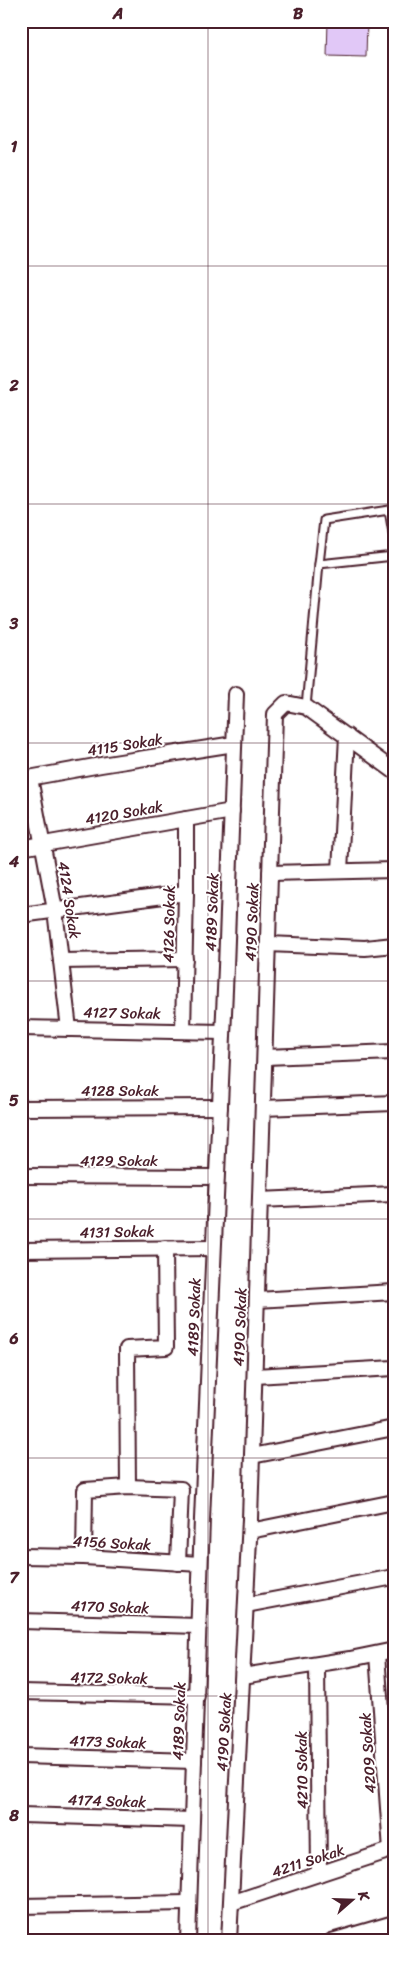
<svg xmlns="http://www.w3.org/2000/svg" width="415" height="1962" font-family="Sriracha,sans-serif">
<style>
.building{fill:#e1c8f7;stroke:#4a1f2b}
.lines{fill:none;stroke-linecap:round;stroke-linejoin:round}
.service-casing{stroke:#4a1f2b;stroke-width:11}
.minor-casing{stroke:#4a1f2b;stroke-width:18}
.service{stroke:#fff;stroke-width:7}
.minor{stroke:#fff;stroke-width:14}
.grid{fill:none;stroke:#4a1f2b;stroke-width:1;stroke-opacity:0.55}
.labels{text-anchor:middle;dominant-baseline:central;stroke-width:4;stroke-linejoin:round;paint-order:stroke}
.street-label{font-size:15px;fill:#4a1f2b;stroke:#fff}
.neatline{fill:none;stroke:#4a1f2b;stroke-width:2}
.grid-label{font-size:16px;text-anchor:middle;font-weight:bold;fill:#4a1f2b}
</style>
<rect width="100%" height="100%" fill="#fff"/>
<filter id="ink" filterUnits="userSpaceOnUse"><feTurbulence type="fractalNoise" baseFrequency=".02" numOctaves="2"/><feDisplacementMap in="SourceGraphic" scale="10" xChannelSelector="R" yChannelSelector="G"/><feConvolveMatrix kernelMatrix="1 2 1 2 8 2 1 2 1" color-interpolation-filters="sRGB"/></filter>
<g filter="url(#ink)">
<polygon class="building" points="328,21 367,21 366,57 327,56"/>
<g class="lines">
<g class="service-casing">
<g id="service">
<polyline points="319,564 324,520 389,510 394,539"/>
<polyline points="306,707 319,564 394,556"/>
</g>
</g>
<g class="minor-casing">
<g id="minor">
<polyline points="30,778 55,910 69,1029"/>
<polyline points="23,779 101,765 234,744"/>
<polyline points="21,848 232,811"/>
<polyline points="340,871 347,736"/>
<polyline points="270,873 394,870"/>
<polyline points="21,915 186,893"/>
<polyline points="268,944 365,948 394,945"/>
<polyline points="61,961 185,959"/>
<polyline points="21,1028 223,1032"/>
<polyline points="183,1031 186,893 186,819"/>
<polyline points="265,1057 394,1052"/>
<polyline points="21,1108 220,1107"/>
<polyline points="263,1108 394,1103"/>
<polyline points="21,1176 216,1177"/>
<polyline points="260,1200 394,1194"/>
<polyline points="21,1250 213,1248"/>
<polyline points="257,1300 394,1292"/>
<polyline points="255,1376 394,1368"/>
<polyline points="252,1456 394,1428"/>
<polyline points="128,1487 127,1349 166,1347 165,1248"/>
<polyline points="250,1531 394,1502"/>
<polyline points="21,1556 84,1557 200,1564"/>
<polyline points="84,1557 85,1490 128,1487 181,1489 178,1563"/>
<polyline points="246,1605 394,1577"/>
<polyline points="21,1621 199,1626"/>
<polyline points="377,1654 391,1850"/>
<polyline points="317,1665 319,1874"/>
<polyline points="243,1676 350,1659 394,1650"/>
<polyline points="21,1692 197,1696"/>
<polyline points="21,1756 194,1761"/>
<polyline points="21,1815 192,1820"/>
<polyline points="231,1903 394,1849"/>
<polyline points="21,1906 188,1903"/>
<polyline points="188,1941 202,1519 226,967 236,694"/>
<polyline points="229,1941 250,1519 275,714 286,703 306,707 394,771"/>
<polyline points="332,1941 394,1923"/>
</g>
</g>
<use href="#service" class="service"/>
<use href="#minor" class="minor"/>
</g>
</g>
<path class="grid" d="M 208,21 L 208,1941M 21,266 L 394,266M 21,504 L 394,504M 21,743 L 394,743M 21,981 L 394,981M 21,1219 L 394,1219M 21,1458 L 394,1458M 21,1696 L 394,1696"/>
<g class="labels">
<g class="street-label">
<text transform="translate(125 745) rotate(-9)">4115 Sokak</text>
<text transform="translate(124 813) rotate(-10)">4120 Sokak</text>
<text transform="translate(69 900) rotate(81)">4124 Sokak</text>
<text transform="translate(212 912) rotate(-88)">4189 Sokak</text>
<text transform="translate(252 922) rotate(-88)">4190 Sokak</text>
<text transform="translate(169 924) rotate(-89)">4126 Sokak</text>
<text transform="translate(122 1013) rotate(1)">4127 Sokak</text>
<text x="120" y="1091">4128 Sokak</text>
<text x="119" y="1161">4129 Sokak</text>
<text transform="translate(117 1232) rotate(-1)">4131 Sokak</text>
<text transform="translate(194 1317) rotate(-88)">4189 Sokak</text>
<text transform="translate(240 1327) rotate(-88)">4190 Sokak</text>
<text transform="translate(112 1543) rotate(3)">4156 Sokak</text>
<text transform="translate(110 1607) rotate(2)">4170 Sokak</text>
<text transform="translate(109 1678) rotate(1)">4172 Sokak</text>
<text transform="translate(179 1721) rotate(-88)">4189 Sokak</text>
<text transform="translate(224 1732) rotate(-87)">4190 Sokak</text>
<text transform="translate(108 1742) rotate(2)">4173 Sokak</text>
<text transform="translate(368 1753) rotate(-94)">4209 Sokak</text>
<text transform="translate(302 1770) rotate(-91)">4210 Sokak</text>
<text transform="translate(107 1801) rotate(2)">4174 Sokak</text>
<text transform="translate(308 1861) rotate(-18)">4211 Sokak</text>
</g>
</g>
<rect width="415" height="1962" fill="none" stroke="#fff" stroke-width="55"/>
<g transform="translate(352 1900) rotate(70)" stroke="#ffffff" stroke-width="4" paint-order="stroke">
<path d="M0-4L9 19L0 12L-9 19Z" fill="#4a1f2b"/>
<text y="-8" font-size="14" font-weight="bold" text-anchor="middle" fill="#4a1f2b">K</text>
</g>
<rect x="28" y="28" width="360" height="1906" class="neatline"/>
<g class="grid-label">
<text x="118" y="19">A</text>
<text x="298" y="19">B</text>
<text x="14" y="152">1</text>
<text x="14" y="391">2</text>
<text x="14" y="629">3</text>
<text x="14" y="867">4</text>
<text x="14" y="1106">5</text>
<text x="14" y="1344">6</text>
<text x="14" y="1583">7</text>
<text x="14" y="1821">8</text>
</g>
</svg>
